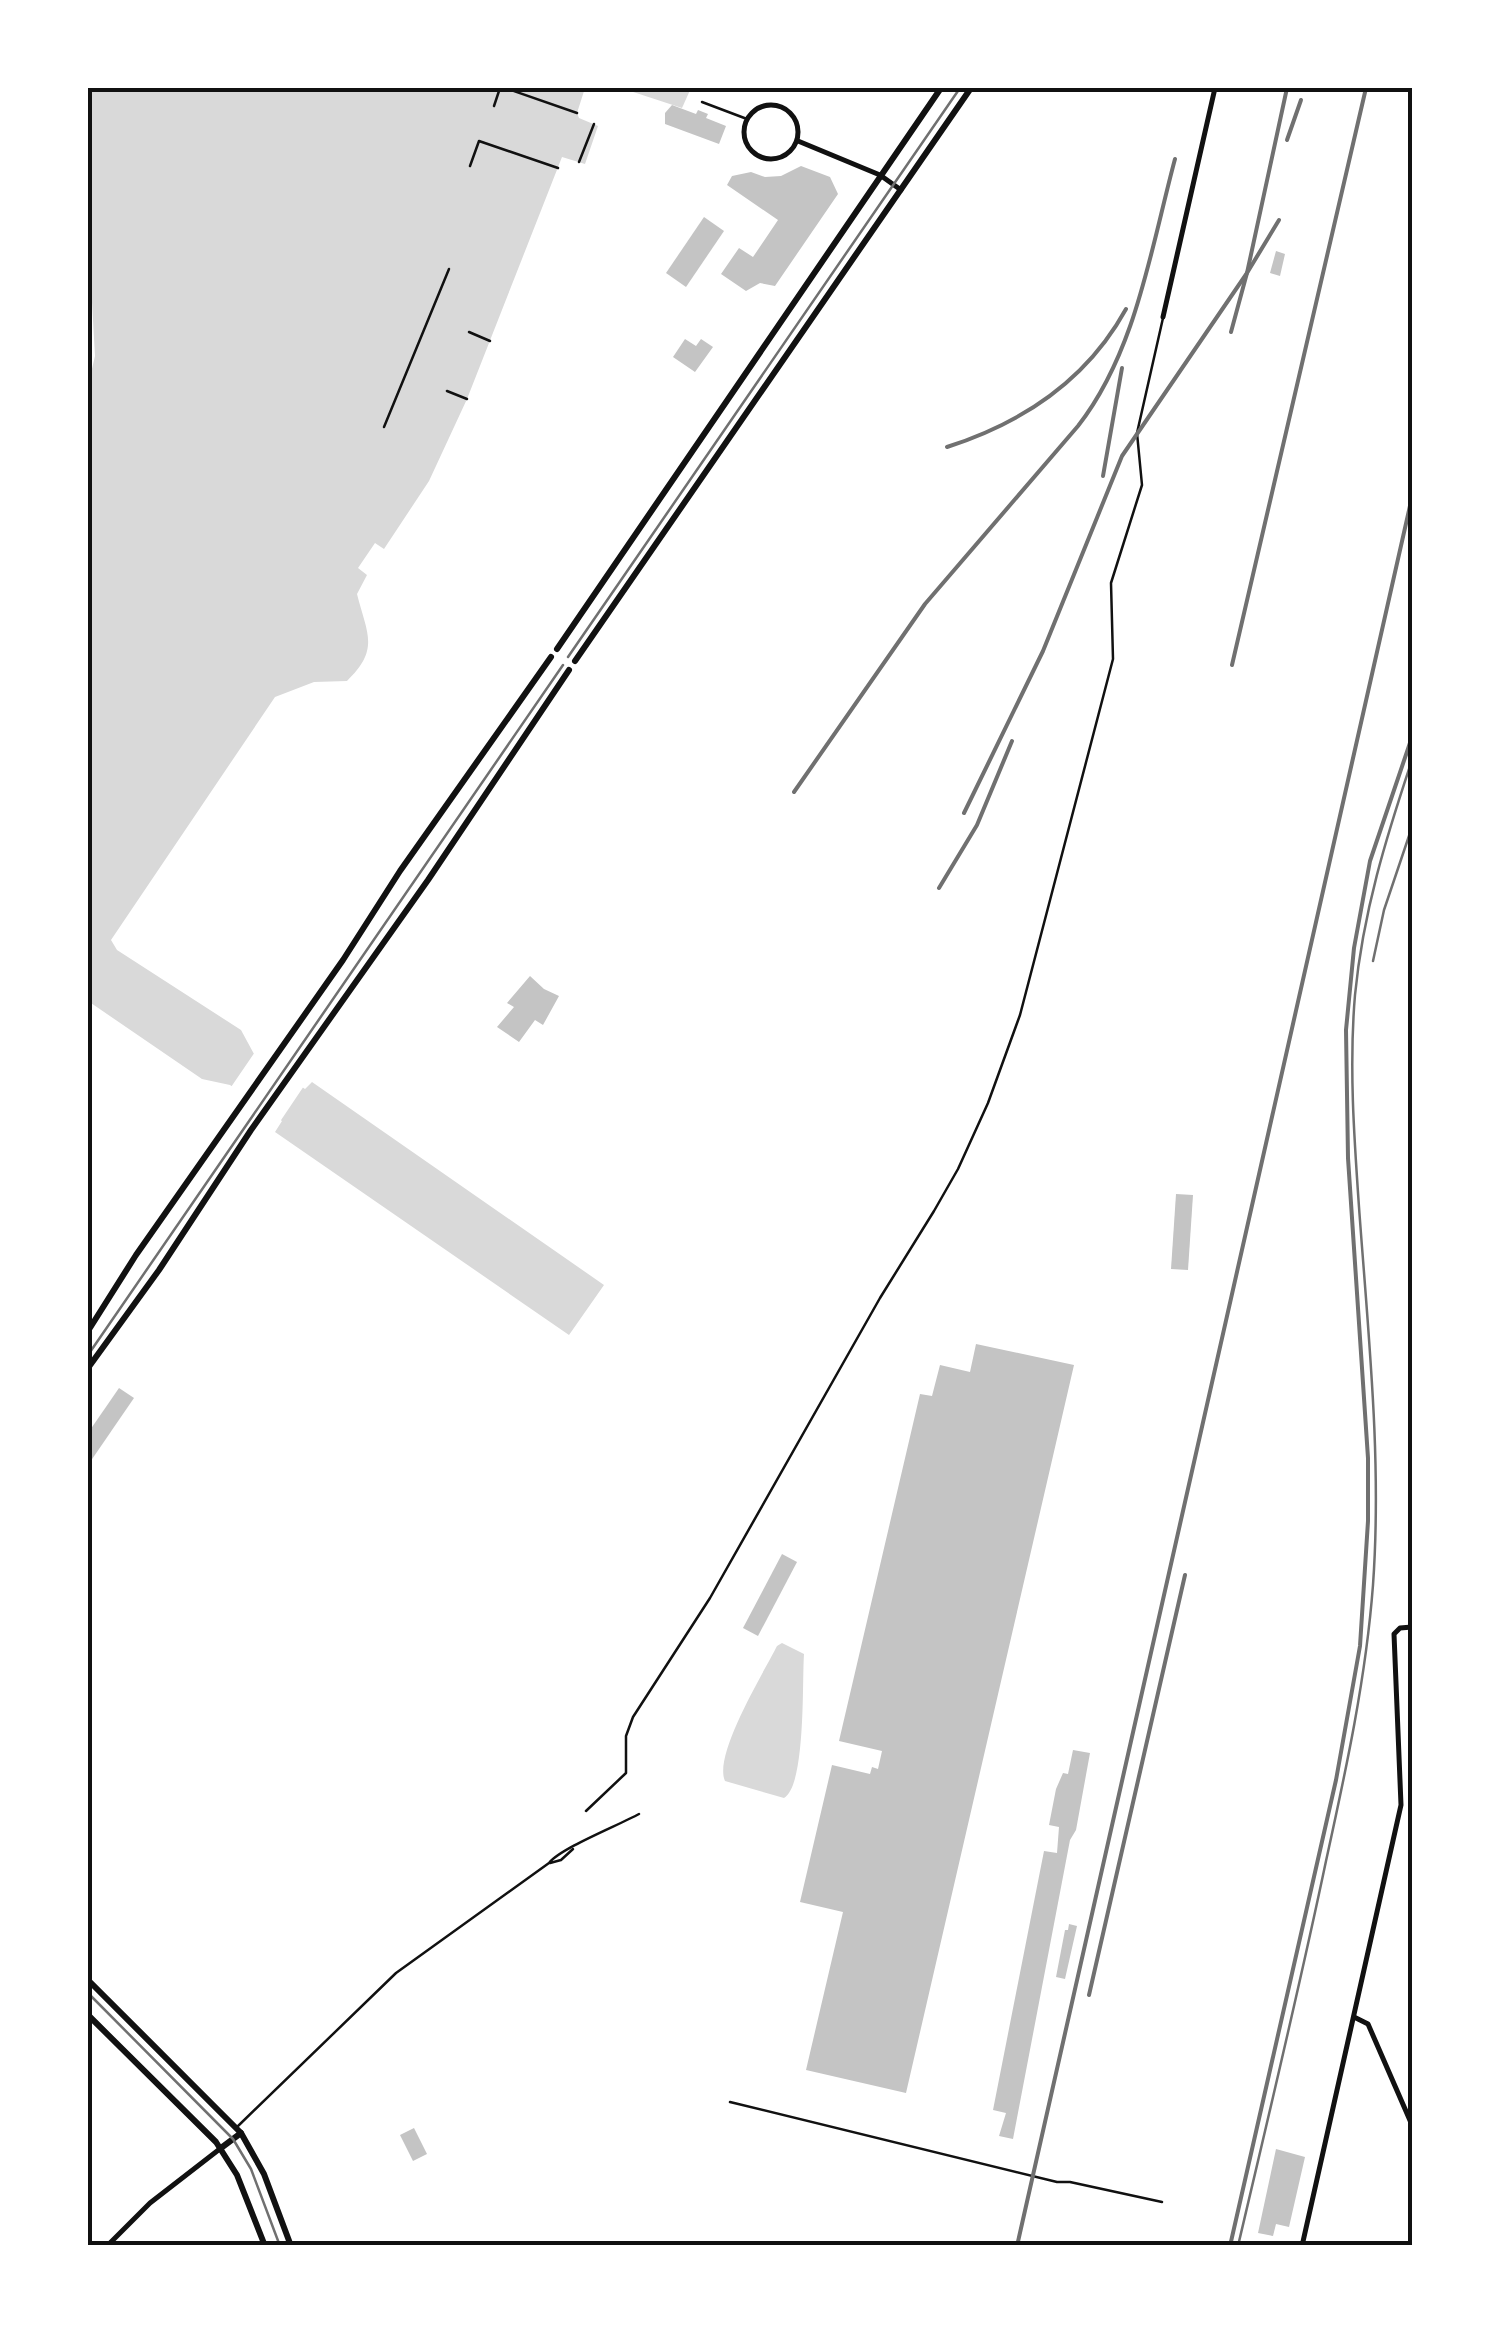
<svg xmlns="http://www.w3.org/2000/svg" width="1500" height="2333" font-family="Inter,sans-serif">
<style>
.water{fill:#d9d9d9}
.pier{fill:#fff}
.building{fill:#c4c4c4}
.lines{fill:none;stroke-linecap:round;stroke-linejoin:round}
.path{stroke:#111;stroke-width:2.5}
.service{stroke:#111;stroke-width:2.5}
.minor{stroke:#111;stroke-width:5}
.tertiary{stroke:#111;stroke-width:6}
.secondary{stroke:#111;stroke-width:6}
.tram{stroke:#707070;stroke-width:2.5}
.rail{stroke:#707070;stroke-width:4}
.neatline{fill:none;stroke:#111;stroke-width:4}
</style>
<rect width="100%" height="100%" fill="#fff"/>
<g class="water">
<path d="M 88,88 L 585,88 L 577,113 L 579,118 L 598,126 L 585,164 L 562,157 L 467,399 L 429,481 L 384,549 L 375,543 L 358,568 L 367,575 L 357,594 C 367,634 380,649 347,681 L 314,682 L 275,697 L 111,940 L 117,950 L 241,1030 L 254,1054 L 305,1089 L 312,1082 L 604,1285 L 569,1335 L 275,1132 L 282,1121 L 230,1085 L 202,1079 L 88,1001 L 88,386 L 95,356 L 88,230 Z"/>
<polygon points="621,88 691,88 682,108"/>
<path d="M 782,1643 L 804,1654 C 802,1682 806,1785 784,1798 L 725,1781 C 713,1755 764,1672 777,1646 Z"/>
</g>
<polygon class="pier" points="257,1049 305,1083 310,1077 271,1135 276,1122 229,1090"/>
<g class="building">
<polygon points="672,105 696,114 698,110 708,114 706,118 726,126 719,144 665,124 665,113"/>
<polygon points="801,166 830,177 838,194 775,286 760,283 746,291 721,274 739,248 753,257 778,220 727,185 732,176 751,172 765,177 781,176"/>
<polygon points="704,217 724,231 686,287 666,273"/>
<polygon points="1276,251 1285,254 1280,276 1270,273"/>
<polygon points="685,339 696,346 701,339 713,347 695,372 673,357"/>
<polygon points="530,976 544,989 559,996 543,1025 535,1020 519,1042 497,1027 514,1007 507,1003"/>
<polygon points="1176,1194 1193,1195 1188,1270 1171,1269"/>
<polygon points="976,1344 1074,1365 906,2093 806,2070 843,1912 800,1902 832,1765 870,1774 872,1767 878,1769 882,1751 839,1741 920,1394 932,1396 940,1365 970,1372"/>
<polygon points="119,1388 134,1398 88,1465 88,1433"/>
<polygon points="782,1554 797,1562 758,1636 743,1628"/>
<polygon points="1073,1750 1090,1753 1076,1830 1070,1840 1013,2139 999,2136 1006,2113 993,2110 1044,1851 1057,1853 1059,1827 1049,1825 1056,1789 1063,1773 1068,1774"/>
<polygon points="1069,1924 1077,1926 1065,1979 1056,1977 1065,1930 1068,1930"/>
<polygon points="414,2128 427,2154 413,2161 400,2135"/>
<polygon points="1276,2149 1305,2157 1289,2227 1276,2224 1273,2236 1258,2233"/>
</g>
<g class="lines">
<g class="path">
<polyline points="505,88 577,113"/>
<polyline points="494,106 500,88"/>
<polyline points="579,162 594,124"/>
<polyline points="470,166 479,141 558,168"/>
<polyline points="469,332 490,341"/>
<polyline points="447,391 467,399"/>
<polyline points="384,427 449,269"/>
<polyline points="730,2102 1057,2182 1070,2182 1162,2202"/>
</g>
<g class="service">
<polyline points="702,102 747,119"/>
<polyline points="586,1811 626,1773 626,1736 633,1717 710,1598 880,1298 934,1211 958,1169 988,1103 1020,1015 1113,659 1111,583 1142,485 1137,433 1163,318"/>
<polyline points="550,1863 561,1860 573,1849"/>
<path d="M 237,2127 L 396,1973 L 549,1863 C 561,1848 617,1826 639,1814"/>
</g>
<g class="minor">
<circle cx="771" cy="132" r="27"/>
<polyline points="798,141 880,175 901,190"/>
<polyline points="1163,317 1215,88"/>
<polyline points="1354,2017 1368,2024 1412,2125"/>
<polyline points="107,2246 150,2203 221,2148"/>
<polyline points="1302,2246 1401,1805 1394,1634 1400,1628 1412,1627"/>
</g>
<g class="tertiary">
<polyline points="88,1980 241,2133 264,2174 291,2246"/>
<polyline points="88,2015 216,2142 237,2175 265,2246"/>
<polyline points="221,2148 241,2133"/>
</g>
<g class="secondary">
<polyline points="557,649 941,88"/>
<polyline points="575,661 971,88"/>
<polyline points="88,1331 136,1255 343,960 400,871 551,657"/>
<polyline points="88,1368 159,1270 251,1130 428,880 569,670"/>
</g>
<g class="tram">
<polyline points="568,657 960,88"/>
<polyline points="1373,961 1384,910 1412,827"/>
<polyline points="88,1355 563,665"/>
<polyline points="88,1993 233,2139 251,2169 280,2246"/>
<path d="M 1238,2246 C 1268,2118 1299,1990 1326,1861 C 1346,1770 1366,1678 1373,1585 C 1382,1459 1368,1332 1359,1207 C 1354,1136 1349,1065 1355,995 C 1363,912 1386,838 1412,760"/>
</g>
<g class="rail">
<polyline points="1287,140 1301,100"/>
<polyline points="1231,332 1247,273 1287,88"/>
<path d="M 947,447 C 1022,423 1087,380 1126,309"/>
<polyline points="1103,476 1122,368"/>
<polyline points="1232,665 1366,88"/>
<path d="M 794,792 L 925,604 L 1078,426 C 1136,352 1151,248 1175,159"/>
<polyline points="964,813 1043,651 1122,456 1247,273 1279,220"/>
<polyline points="939,888 977,825 1012,741"/>
<polyline points="1412,1133 1412,1267"/>
<polyline points="1089,1995 1185,1575"/>
<polyline points="1017,2246 1412,497"/>
<polyline points="1230,2246 1336,1780 1360,1646 1368,1521 1368,1458 1348,1158 1346,1030 1354,948 1370,861 1412,737"/>
</g>
</g>
<rect width="1500" height="2333" fill="none" stroke="#ffffff" stroke-width="180"/>
<rect x="90" y="90" width="1320" height="2153" class="neatline"/>
</svg>
